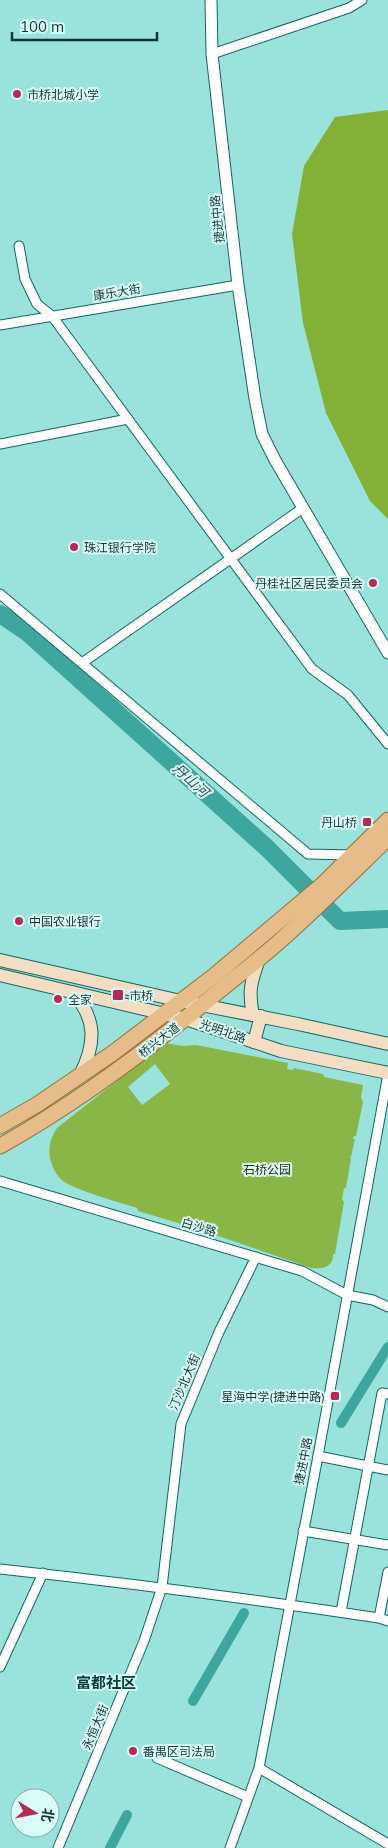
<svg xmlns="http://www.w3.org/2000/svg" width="388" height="1848" font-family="Mulish,'Noto Sans SC',sans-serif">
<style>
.green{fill:#8ab648;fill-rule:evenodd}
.forest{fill:#82b135}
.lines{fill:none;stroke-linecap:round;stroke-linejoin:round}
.canal{stroke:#3da69e;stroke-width:10}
.river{stroke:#3da69e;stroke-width:18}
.minor-casing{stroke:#146560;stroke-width:11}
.tertiary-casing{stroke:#146560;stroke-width:13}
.secondary-casing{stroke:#146560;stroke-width:14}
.primary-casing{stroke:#937037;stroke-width:17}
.minor{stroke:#fff;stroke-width:9}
.tertiary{stroke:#fff;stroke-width:11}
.secondary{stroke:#f3dec4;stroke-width:12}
.primary{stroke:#e6bc88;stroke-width:15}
.poi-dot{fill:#b82956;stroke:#d9fcf8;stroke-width:2}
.labels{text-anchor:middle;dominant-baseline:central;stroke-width:4;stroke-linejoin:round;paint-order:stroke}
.poi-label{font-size:12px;fill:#163533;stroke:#d9fcf8;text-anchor:start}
.street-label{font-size:12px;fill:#163533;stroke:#d9fcf8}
.park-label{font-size:12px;fill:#223402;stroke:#d9fcf8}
.water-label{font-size:14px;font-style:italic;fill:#2e4e4b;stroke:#d9fcf8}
.quarter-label{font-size:15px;font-weight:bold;fill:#00403c;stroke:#d9fcf8}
</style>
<rect width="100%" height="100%" fill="#99e3dc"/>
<path class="green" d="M 165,1043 L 183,1046 L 196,1045 L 288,1063 L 287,1069 L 293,1070 L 294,1068 L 323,1074 L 324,1077 L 363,1085 L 361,1097 L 363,1102 L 356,1136 L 354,1136 L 353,1139 L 355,1139 L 351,1157 L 350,1157 L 351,1159 L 346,1188 L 344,1188 L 342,1199 L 344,1202 L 335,1254 L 333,1254 C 334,1266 323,1270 311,1268 L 198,1229 L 138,1211 L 137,1208 C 119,1202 77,1191 63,1181 C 56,1175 52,1167 50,1158 C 48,1147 51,1137 57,1128 ZM 155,1064 L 170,1084 L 142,1105 L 128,1087 Z"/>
<polygon class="forest" points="388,110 388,519 370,501 326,413 303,323 292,234 304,166 335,117"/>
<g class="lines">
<g class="canal">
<polyline points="341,1423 388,1347"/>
<polyline points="193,1701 244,1613"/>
<polyline points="110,1848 127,1815"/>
</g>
<polyline class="river" points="0,614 27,632 267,848 340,921 388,919"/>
<g class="minor-casing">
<g id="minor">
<polyline points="212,54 349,8 362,0"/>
<polyline points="19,246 25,279 37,304 52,316 312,669 348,695 388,744"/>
<polyline points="0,325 238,285"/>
<polyline points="0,444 128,419"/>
<polyline points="0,594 308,854 352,855"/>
<polyline points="82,663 303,508"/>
<polyline points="0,1181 302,1271 347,1295 373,1300 388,1307"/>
<polyline points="318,1456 388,1470"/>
<polyline points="303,1531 388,1545"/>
<path d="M 0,1569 C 127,1583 253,1599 379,1618 L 388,1621"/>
<polyline points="341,1612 382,1393 388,1394"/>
<polyline points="379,1618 388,1572"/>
<polyline points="0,1667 43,1573"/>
<polyline points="157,1758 248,1797"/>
<polyline points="259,1768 388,1844"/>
<polyline points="58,1848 144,1641 162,1587 181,1424 219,1332 256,1257"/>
<polyline points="230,1848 259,1768 318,1456 388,1074"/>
</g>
</g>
<g class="tertiary-casing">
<polyline id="tertiary" points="211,0 212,54 238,285 255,399 262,434 275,460 388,653"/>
</g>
<g class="secondary-casing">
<g id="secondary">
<polyline points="0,960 181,1001 298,1024 388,1044"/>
<polyline points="0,975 186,1019 281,1051 388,1073"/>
<path d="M 72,992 C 97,1018 96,1044 80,1075"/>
<path d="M 253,1015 C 248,991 251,982 259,959"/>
<polyline points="254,1042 261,1016"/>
</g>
</g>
<g class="primary-casing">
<g id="primary">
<polyline points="0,1126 38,1104 113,1053 214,976 322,885 388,820"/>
<path d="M 0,1146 C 72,1106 138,1057 202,1005 C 228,983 255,963 281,940 C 318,907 353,872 388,838"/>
</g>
</g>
<use href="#minor" class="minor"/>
<use href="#tertiary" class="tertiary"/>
<use href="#secondary" class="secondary"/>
<use href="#primary" class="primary"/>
</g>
<g class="poi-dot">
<circle cx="17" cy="94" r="5"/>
<circle cx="74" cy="547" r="5"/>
<circle cx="373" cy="583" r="5"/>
<rect x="362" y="817" width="10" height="10" rx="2.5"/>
<circle cx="19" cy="921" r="5"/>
<rect x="112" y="989" width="12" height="12" rx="2.5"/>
<circle cx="58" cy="999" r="5"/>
<rect x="330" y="1391" width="10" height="10" rx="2.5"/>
<circle cx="133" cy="1751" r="5"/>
</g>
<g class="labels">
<g class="poi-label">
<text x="27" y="94">市桥北城小学</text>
<text x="84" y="547">珠江银行学院</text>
<text x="363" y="583" text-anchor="end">丹桂社区居民委员会</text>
<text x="357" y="822" text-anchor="end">丹山桥</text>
<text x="29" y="921">中国农业银行</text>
<text x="129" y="995">市桥</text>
<text x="68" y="999">全家</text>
<text x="325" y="1396" text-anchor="end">星海中学(捷进中路)</text>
<text x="143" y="1751">番禺区司法局</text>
</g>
<g class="street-label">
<text transform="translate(217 219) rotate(-96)">捷进中路</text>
<text transform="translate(117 292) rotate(-9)">康乐大街</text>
<text transform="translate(223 1031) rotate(19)">光明北路</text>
<text transform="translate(159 1040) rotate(-38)">桥兴大道</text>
<text transform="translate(199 1227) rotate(17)">白沙路</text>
<text transform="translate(184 1382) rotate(-67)">汀沙北大街</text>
<text transform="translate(303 1461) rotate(-79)">捷进中路</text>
<text transform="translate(95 1727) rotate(-67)">永恒大街</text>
</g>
<g class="park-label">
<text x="267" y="1169">石桥公园</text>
</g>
<g class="water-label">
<text transform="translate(191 780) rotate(42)">丹山河</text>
</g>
<g class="quarter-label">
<text x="106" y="1682">富都社区</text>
</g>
</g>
<g transform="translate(35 1813) rotate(100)"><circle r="24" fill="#d9fcf8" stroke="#8baca9"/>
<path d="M0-4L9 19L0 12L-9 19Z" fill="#b82956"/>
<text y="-8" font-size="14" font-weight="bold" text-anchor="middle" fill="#163533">北</text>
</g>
<path d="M12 32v8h145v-8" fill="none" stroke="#163533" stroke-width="2.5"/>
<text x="20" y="32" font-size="15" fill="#163533" stroke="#d9fcf8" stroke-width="4" paint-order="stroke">100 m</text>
</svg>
